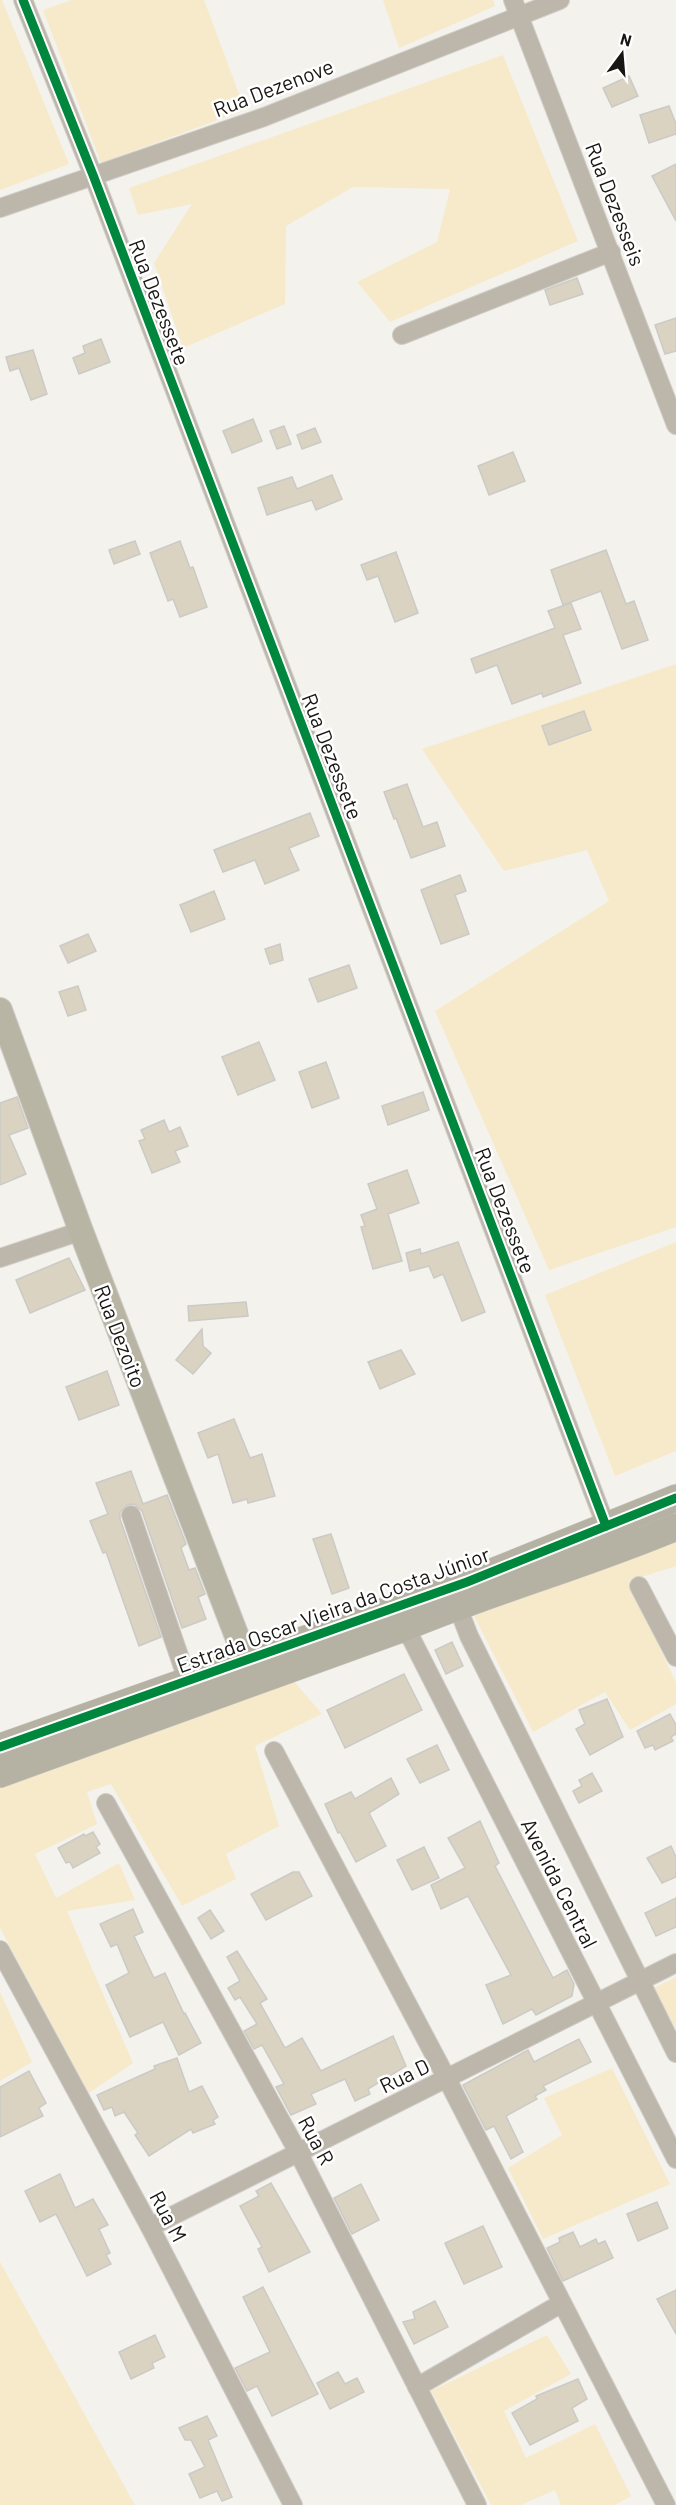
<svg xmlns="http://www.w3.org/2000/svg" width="676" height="2505" font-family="Barlow,sans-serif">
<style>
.green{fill:#f6eaca}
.building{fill:#dad3c1;stroke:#cbcac6;stroke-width:1.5}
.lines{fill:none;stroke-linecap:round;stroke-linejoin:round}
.minor-casing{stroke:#d0ceca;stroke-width:20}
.secondary-casing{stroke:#d0ceca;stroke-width:26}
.primary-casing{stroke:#d0ceca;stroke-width:28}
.minor{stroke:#bdb6aa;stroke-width:18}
.secondary{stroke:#b9b5a5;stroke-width:24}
.primary{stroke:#b5b1a3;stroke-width:27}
.cycleway-casing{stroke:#fff;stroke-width:13}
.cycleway{stroke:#00873e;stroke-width:9}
.labels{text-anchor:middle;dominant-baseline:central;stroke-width:5;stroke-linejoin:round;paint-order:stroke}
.street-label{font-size:21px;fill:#181613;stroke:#fff}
</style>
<rect width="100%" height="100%" fill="#f4f2ec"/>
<g class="green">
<polygon points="0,0 2,0 69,164 0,190"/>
<polygon points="72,0 204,0 245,110 101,163 43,10"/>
<polygon points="383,0 493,0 495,6 399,48"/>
<polygon points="503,55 578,241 390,322 357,282 437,242 450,189 353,187 286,226 285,304 183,348 154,263 192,204 138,215 129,188"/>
<polygon points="676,664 676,1227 549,1270 435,1011 609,901 587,850 504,871 422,749"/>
<polygon points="676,1242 676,1451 615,1476 545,1295"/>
<polygon points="676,1532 676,1566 629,1581 676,1683 676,1704 630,1730 605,1692 533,1732 472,1612"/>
<polygon points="292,1679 322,1714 255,1746 279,1826 226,1854 236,1879 182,1906 111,1784 87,1792 97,1824 35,1854 56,1898 119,1863 135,1900 67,1911 133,2063 89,2093 0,1928 0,1786"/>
<polygon points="676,1977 676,2030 654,1988"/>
<polygon points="0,1992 32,2062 0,2081"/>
<polygon points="612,2068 670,2184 543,2239 508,2168 562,2135 544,2098"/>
<polygon points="0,2262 135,2505 0,2505"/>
<polygon points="547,2335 571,2374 504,2411 526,2458 595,2424 631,2496 615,2505 561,2505 555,2490 521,2505 491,2505 431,2391"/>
</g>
<g class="building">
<polygon points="629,76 638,96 612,107 603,88"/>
<polygon points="669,106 676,124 676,134 649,143 640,115"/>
<polygon points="676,164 676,221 652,176"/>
<polygon points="577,278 583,294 550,305 545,290"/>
<polygon points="676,318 676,351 665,354 655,325"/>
<polygon points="101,339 110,362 79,374 73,358 85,353 83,346"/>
<polygon points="33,350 47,394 31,400 19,368 10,371 6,357"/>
<polygon points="253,419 262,441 232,453 223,431"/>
<polygon points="284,426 291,444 277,449 270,431"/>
<polygon points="315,428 321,442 302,449 297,435"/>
<polygon points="513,452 525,481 489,495 478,466"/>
<polygon points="332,475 342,499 316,510 312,500 267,515 258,488 292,477 297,489"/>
<polygon points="135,541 140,554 114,564 109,550"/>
<polygon points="180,541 190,568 193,567 207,607 180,617 173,599 168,601 150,553"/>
<polygon points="606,550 626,604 634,601 648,640 622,649 601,591 563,605 551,570"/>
<polygon points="396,552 418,613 395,622 378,576 367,580 361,565"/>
<polygon points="571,603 581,629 563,635 581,683 543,697 542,693 512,704 497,665 476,673 471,659 555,628 548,611"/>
<polygon points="584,711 591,730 549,745 542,726"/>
<polygon points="407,784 423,827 437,822 445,846 411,858 396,818 394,819 384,792"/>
<polygon points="310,813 319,836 289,848 299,870 265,884 255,860 223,872 214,850"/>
<polygon points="460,875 466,891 455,895 469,934 441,944 421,890"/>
<polygon points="214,891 225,919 191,932 180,905"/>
<polygon points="88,934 96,951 68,963 60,946"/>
<polygon points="280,944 283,960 270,964 265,949"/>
<polygon points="349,965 357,988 318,1002 309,979"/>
<polygon points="78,986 86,1010 68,1016 59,992"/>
<polygon points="259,1042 275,1080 238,1095 222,1057"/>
<polygon points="326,1062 339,1098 312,1108 299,1072"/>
<polygon points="423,1092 429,1110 388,1125 382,1106"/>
<polygon points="17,1097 28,1128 9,1135 26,1174 0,1185 0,1103"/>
<polygon points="164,1120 169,1132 180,1127 188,1146 175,1151 180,1162 152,1173 139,1141 145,1139 141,1130"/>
<polygon points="407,1170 419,1203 388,1214 402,1261 373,1269 361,1227 365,1226 361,1215 377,1209 368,1184"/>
<polygon points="458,1242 485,1312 462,1321 443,1274 434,1278 429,1266 410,1271 406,1253 420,1249 421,1254"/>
<polygon points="69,1258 85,1290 30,1313 16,1280"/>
<polygon points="246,1302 248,1316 189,1321 188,1306"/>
<polygon points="202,1329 203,1346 211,1353 193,1374 176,1360"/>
<polygon points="401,1350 415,1374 380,1389 368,1362"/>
<polygon points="107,1371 119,1405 79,1420 66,1387"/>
<polygon points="234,1419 250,1458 262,1454 275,1496 248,1503 247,1499 233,1503 218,1454 208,1458 198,1433"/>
<polygon points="131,1471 143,1504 167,1495 186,1544 181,1548 189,1570 195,1568 205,1594 198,1597 206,1619 182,1628 142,1511 134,1504 127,1505 120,1512 120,1519 161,1637 139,1646 106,1552 103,1553 90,1521 108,1514 96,1483"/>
<polygon points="331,1534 349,1588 332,1594 313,1539"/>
<polygon points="452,1642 463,1666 446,1674 435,1650"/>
<polygon points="404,1674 422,1710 345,1748 327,1710"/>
<polygon points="607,1699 623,1737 590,1755 576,1729 585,1724 579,1710"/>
<polygon points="670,1714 676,1725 676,1734 671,1737 673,1741 655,1750 653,1745 645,1748 637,1731"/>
<polygon points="437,1745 449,1770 420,1783 407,1759"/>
<polygon points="592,1773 602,1791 579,1803 573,1791 582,1786 579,1780"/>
<polygon points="391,1778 399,1794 369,1813 386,1846 356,1862 340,1832 338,1833 325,1804 351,1792 355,1799"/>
<polygon points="480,1821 499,1863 495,1866 553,1978 567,1970 574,1984 572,1996 536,2015 532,2009 503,2024 486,1985 511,1975 468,1896 441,1909 431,1885 465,1868 448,1838"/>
<polygon points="93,1832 100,1844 96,1847 100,1853 73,1868 70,1862 66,1863 58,1848 84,1834 85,1836"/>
<polygon points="671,1846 676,1857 676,1877 662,1883 647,1858"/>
<polygon points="424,1847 439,1878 412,1890 397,1860"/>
<polygon points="293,1872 299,1872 312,1896 266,1920 251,1894"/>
<polygon points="676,1898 676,1927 656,1936 645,1913"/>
<polygon points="133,1909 143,1932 134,1936 154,1978 165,1973 184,2014 185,2013 201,2043 179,2055 163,2022 130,2037 106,1985 129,1973 117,1944 111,1947 100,1924"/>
<polygon points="210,1910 224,1931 211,1939 198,1918"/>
<polygon points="237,1951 267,1999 260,2003 285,2048 302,2038 321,2071 393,2036 406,2066 368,2089 370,2094 355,2101 345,2079 311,2094 316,2104 291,2115 276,2087 284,2084 262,2045 254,2049 244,2031 257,2024 240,1997 235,2000 228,1988 240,1981 227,1957"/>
<polygon points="579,2039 591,2062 543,2086 546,2090 535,2096 537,2099 506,2116 523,2152 511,2159 494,2126 486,2130 463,2085 528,2050 534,2062"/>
<polygon points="177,2058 189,2092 202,2086 218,2117 213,2120 215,2124 193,2133 191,2129 149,2156 135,2135 138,2133 124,2112 115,2116 112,2107 104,2110 97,2095 155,2069 154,2066"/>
<polygon points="29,2071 46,2103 39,2108 43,2116 0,2137 0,2087"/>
<polygon points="60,2174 75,2208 93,2199 108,2225 99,2229 110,2253 106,2255 111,2264 87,2276 56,2214 40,2222 25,2191"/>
<polygon points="271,2183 310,2252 269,2272 258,2249 262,2247 240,2206 259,2196 256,2191"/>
<polygon points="361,2184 379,2220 352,2234 334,2198"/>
<polygon points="657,2202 668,2228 638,2241 627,2214"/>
<polygon points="483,2226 502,2267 464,2284 445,2243"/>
<polygon points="573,2232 580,2247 596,2239 598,2244 605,2241 613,2258 563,2281 547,2248 560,2242 559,2238"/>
<polygon points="263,2287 318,2394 272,2416 257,2386 247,2391 235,2368 270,2352 243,2297"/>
<polygon points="676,2290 676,2334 657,2299"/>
<polygon points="435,2301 448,2327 414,2344 403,2322 415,2319 413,2312"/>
<polygon points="155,2335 165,2357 152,2363 154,2368 131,2379 119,2352"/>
<polygon points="338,2372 345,2384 357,2378 364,2392 330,2409 317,2383"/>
<polygon points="578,2379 587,2399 572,2408 578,2421 530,2445 512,2413 537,2399 536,2396"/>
<polygon points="207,2416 217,2436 208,2440 232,2497 222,2501 217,2491 200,2498 189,2474 205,2467 191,2440 185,2440 179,2428"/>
</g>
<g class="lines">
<g class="minor-casing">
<g id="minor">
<polyline points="23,0 93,175 606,1526"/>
<polyline points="513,0 676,425"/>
<polyline points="0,208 264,117 560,0"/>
<polyline points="402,335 611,252"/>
<polyline points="0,1258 81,1231"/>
<polyline points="131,1515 187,1679"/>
<polyline points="639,1586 676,1657"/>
<polyline points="457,1605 469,1636 676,2053"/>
<polyline points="401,1629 411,1638 676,2159"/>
<polyline points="274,1751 447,2079 666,2505"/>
<polyline points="106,1803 298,2152 477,2505"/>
<polyline points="0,1950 150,2227 293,2505"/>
<polyline points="150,2227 676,1963"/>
<polyline points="417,2387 562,2303"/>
</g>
</g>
<g class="secondary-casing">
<polyline id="secondary" points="0,1010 81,1231 246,1660"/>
</g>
<g class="primary-casing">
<g id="primary">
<polyline points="0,1747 467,1582 676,1498"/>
<path d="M 0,1774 L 401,1629 C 491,1591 586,1565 676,1527"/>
</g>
</g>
<use href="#minor" class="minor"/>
<use href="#secondary" class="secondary"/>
<use href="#primary" class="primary"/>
<g class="cycleway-casing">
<g id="cycleway">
<polyline points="23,0 93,175 606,1526"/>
<polyline points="0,1747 467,1582 676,1498"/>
</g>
</g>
<use href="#cycleway" class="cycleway"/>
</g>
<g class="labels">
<g class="street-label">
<text transform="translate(273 87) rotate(-21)">Rua Dezenove</text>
<text transform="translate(616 204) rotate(69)">Rua Dezesseis</text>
<text transform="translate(160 302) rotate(69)">Rua Dezessete</text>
<text transform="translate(333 756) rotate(69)">Rua Dezessete</text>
<text transform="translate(506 1210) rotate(69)">Rua Dezessete</text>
<text transform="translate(121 1336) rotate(69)">Rua Dezoito</text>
<text transform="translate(333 1609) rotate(-20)">Estrada Oscar Vieira da Costa Júnior</text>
<text transform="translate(560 1883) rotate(63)">Avenida Central</text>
<text transform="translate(404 2075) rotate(-26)">Rua D</text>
<text transform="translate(317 2140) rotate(62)">Rua R</text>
<text transform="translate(169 2216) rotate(62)">Rua M</text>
</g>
</g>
<g transform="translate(622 54) rotate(16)" stroke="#ffffff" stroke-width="4.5" paint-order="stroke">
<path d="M0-4.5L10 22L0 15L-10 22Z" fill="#181613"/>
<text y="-9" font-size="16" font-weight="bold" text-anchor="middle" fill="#181613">N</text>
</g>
</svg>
